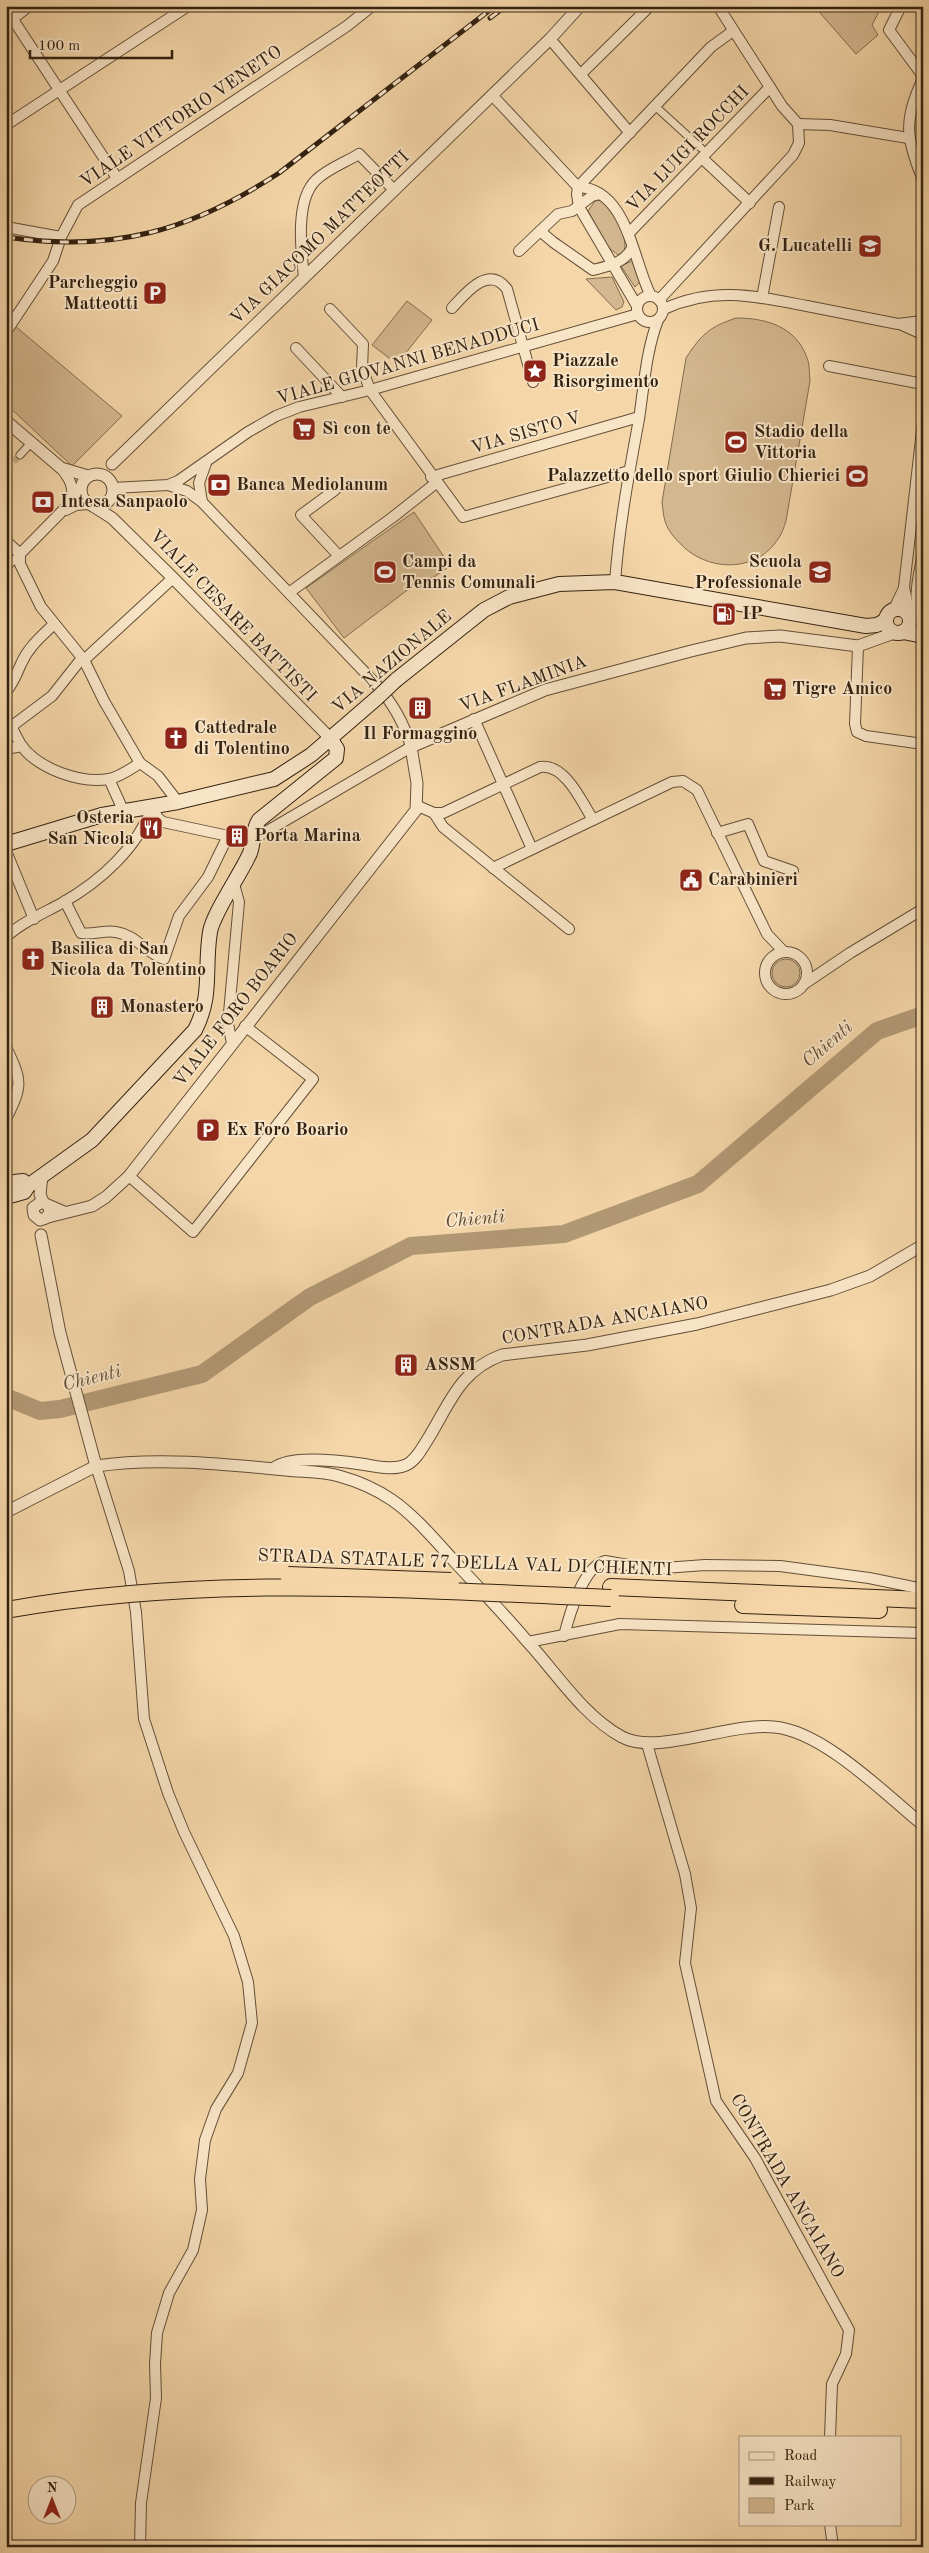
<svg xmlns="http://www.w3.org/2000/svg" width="929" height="2553" font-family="'Old Standard TT',serif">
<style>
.green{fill:#d3b78e;stroke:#836c50}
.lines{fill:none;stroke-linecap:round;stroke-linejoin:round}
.river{stroke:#b29975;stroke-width:18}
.pedestrian-tunnel{stroke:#cdb28a;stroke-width:7;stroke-dasharray:7 3.5;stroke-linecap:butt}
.pedestrian-casing{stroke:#634f37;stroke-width:9}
.minor-casing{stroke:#634f37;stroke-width:12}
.tertiary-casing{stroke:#634f37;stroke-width:13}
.secondary-casing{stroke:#321;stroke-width:16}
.trunk-casing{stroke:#321;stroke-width:18}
.pedestrian{stroke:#f8e4c6;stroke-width:7}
.minor{stroke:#f8e4c6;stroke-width:10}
.tertiary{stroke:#f8e4c6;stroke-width:11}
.secondary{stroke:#f8e4c6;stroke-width:14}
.trunk{stroke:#f4d6a8;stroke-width:16}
.rail-casing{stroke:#321;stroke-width:5}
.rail{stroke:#f8e4c6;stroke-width:3;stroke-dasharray:9;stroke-linecap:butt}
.secondary-bridge-casing{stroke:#321;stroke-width:16;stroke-linecap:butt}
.trunk-bridge-casing{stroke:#321;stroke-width:18;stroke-linecap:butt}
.secondary-bridge{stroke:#f8e4c6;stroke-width:14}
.trunk-bridge{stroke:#f4d6a8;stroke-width:16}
.labels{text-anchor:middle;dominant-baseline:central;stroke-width:4;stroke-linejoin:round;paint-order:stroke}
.street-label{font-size:18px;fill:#321;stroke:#f8e4c6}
.poi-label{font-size:18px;font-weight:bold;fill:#321;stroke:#f8e4c6;text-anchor:start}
.water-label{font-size:19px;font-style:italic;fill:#5f4c34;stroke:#f8e4c6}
</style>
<rect width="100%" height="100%" fill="#f4d6a8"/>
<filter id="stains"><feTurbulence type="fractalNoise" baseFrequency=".004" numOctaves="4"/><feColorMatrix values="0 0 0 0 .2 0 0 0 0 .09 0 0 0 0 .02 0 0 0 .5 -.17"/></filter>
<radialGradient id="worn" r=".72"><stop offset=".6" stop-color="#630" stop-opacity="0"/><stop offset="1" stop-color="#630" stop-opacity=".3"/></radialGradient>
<g class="green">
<polygon points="814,6 882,6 872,25 878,35 856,54"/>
<path d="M 600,200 C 613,208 629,236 624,252 L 618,255 L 609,248 L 588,211 L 595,201 Z"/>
<polygon points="634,260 640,282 635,287 621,266"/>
<polygon points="612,277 624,302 622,307 616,310 586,279"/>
<polygon points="407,301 432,320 397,364 372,345"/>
<path d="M 736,318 C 765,318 796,326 807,358 C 810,364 809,374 810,381 L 786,521 C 784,527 782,534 778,539 C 758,571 713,572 686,549 C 678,542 668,532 665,521 C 663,515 663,508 662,502 L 686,358 C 701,335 709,327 736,318 Z"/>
<polygon points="15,326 122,416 72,466 6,404 6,341"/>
<polygon points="414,512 450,566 434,577 418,582 344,638 306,588"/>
<circle cx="786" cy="973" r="14"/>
</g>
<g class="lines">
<polyline class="river" points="6,1397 40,1411 60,1409 202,1374 310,1297 411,1246 564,1234 698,1184 877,1031 923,1015"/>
<polyline class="pedestrian-tunnel" points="6,469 20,455"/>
<g class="pedestrian-casing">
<g id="pedestrian">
<polyline points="655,106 701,148"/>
<polyline points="20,455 31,443"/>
<polyline points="6,568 20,554"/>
</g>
</g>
<g class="minor-casing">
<g id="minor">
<polyline points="901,6 889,30 923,76"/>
<polyline points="12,18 117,178"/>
<polyline points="6,24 29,6"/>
<polyline points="550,39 630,133"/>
<polyline points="581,74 650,6"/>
<path d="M 923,79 C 903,120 906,139 923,180"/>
<path d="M 492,95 L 578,187 C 628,189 633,262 651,296"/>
<polyline points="798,124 830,125 908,138"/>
<polyline points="6,125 188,6"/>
<polyline points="703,159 750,203"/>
<polyline points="578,187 711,47 733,31"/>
<polyline points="578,187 577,194 579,207 637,306"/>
<polyline points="6,227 61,237"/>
<path d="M 540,231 L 553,242 L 593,270 C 609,266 624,263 632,248"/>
<polyline points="629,233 770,87"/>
<polyline points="519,251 558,214 572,211 592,196 600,194"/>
<path d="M 304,277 C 301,250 295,200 316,180 C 327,169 346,162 359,154 L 394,190"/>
<circle cx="650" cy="309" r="13"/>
<polyline points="762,298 779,207"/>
<polyline points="659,300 793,155 799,143 798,124 782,106 718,6"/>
<path d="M 452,308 C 465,294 488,264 507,289 L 533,382"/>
<polyline points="330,309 363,344 362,368 370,390 463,517 629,471"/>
<path d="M 664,309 C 714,286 755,296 807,306 C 838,312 868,318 898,324 L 922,321"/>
<polyline points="902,325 922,334"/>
<polyline points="6,332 53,261 61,237 78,205 347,26 372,6"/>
<polyline points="296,348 342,397"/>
<polyline points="829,366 923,384"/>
<polyline points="431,477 639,417"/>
<path d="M 168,485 L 187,491 L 202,502 L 375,683 C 392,702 404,722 411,747 L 264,833 L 254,837 L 240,837"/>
<polyline points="113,488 168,485 178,481 248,432 276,416 299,407 370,390 638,314"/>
<polyline points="335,490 301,515 339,556"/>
<polyline points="202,502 199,483 206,463"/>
<polyline points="66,510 76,505 88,504"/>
<polyline points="6,541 20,554"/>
<path d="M 923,553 C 920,572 910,603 923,619"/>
<polyline points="20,554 20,564 41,607 84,660 104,701 140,763 158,776 178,802"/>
<path d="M 20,554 L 72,501 C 74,487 70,479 61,468"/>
<path d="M 615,582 C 619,527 629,473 639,419 C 644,386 646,351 658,320"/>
<polyline points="290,592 393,517 436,483"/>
<polyline points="894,609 904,588"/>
<polyline points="910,616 904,587 923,422"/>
<polyline points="858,646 855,724 857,732 866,736 923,744"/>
<polyline points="84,660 173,578"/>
<path d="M 6,692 C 14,682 16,675 21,664 C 28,647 42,636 54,624"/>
<path d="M 6,718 C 12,727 16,736 21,745 C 38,769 81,784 109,779 C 119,777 131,769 140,763"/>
<polyline points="474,719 532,849"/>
<polyline points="12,726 52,696 82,658"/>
<polyline points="6,749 22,746"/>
<polyline points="109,779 123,810"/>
<polyline points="153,806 157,817 163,822 233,837"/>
<polyline points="418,806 434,813 443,827 569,929"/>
<path d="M 434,813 L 443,813 L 540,767 C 565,763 582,802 593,820"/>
<polyline points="717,833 748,824 764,861 793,871"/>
<polyline points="6,851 34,919"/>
<polyline points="493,868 672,782 683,781 697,790 767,934 784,952"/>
<path d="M 65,901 L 81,933 C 92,935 105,930 116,932 C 136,935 146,953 164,959 L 179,916 L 208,877 L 228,836"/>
<path d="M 6,937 C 22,922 44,913 62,903 C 101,881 137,848 153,806"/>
<circle cx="786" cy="973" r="21"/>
<polyline points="804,984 850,953 923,909"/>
<polyline points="232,1043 228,1024 239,902 234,884"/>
<path d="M 6,1047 C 22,1081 23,1085 6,1119"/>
<polyline points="129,1176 193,1232 313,1079 245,1026"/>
<polyline points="96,1466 129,1571 136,1612 144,1719 168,1793 184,1832 234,1936 248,1982 252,2023 238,2073 216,2109 205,2140 200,2179 202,2210 193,2250 169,2293 157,2333 155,2364 156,2398 141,2503 140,2547"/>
<path d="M 564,1636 C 569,1616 583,1567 605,1561 L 651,1569 L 705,1565 L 780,1566 L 869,1578 L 923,1589"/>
<polyline points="528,1642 620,1624 923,1633"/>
<polyline points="647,1744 685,1874 691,1908 685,1963 716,2101 755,2158 849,2330 846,2354 832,2384 830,2437"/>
<polyline points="830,2524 833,2547"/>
</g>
</g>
<g class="tertiary-casing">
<g id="tertiary">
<polyline points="6,421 61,468 88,476"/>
<polyline points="112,464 550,39 580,6"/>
<circle cx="97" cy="490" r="16"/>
<polyline points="93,506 112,518 173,578 330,738"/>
<polyline points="42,1176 40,1194 43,1202"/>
<polyline points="49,1207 50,1212 46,1218 40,1220 34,1215 33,1208 41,1202 64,1212"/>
<polyline points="48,1217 92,1206 106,1197 129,1176 416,810 417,783 411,747 545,690 691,651 746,638 780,636 858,646 894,633"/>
<polyline points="41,1235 60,1333 96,1466"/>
<path d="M 274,1468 C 291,1455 340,1461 361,1464 C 375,1466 392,1471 406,1465 C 415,1461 421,1450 426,1442 C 449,1406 458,1371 502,1355 L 587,1345 L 697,1324 L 831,1290 L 870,1276 L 923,1245"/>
<path d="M 6,1512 L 96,1466 C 157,1457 224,1464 285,1470 C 303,1472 322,1471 339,1476 C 357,1481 376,1489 392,1500 C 415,1516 435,1540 454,1561 C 478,1587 503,1613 526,1640 C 556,1672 582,1715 622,1737 C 657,1756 730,1722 774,1727 C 823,1731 885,1794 923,1825"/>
</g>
</g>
<g class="secondary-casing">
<g id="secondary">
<circle cx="898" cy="621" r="12"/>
<polyline points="903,632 923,636"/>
<polyline points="396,680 484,610 509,597 559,584 615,582 866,626 877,625 886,620"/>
<polyline points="6,844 102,815 178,802 274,779 311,755 377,698"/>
<polyline points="6,1183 23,1181 28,1186"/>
<path d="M 6,1197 L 24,1192 L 28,1186 L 92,1140 L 195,1030 C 213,995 204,969 210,932 C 213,913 241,874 250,853 C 254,842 252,830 259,820 L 336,758 L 337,749 L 330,738"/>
</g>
</g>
<g class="trunk-casing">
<g id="trunk">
<polyline points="611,1587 923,1600"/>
<polyline points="743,1605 879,1610"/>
</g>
</g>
<use href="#pedestrian" class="pedestrian"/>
<use href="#minor" class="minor"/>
<use href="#tertiary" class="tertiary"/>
<use href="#secondary" class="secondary"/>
<use href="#trunk" class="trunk"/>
<g class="rail-casing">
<g id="rail">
<polyline points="490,18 506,6"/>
<path d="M 6,237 C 113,253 190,231 279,173 L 495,6"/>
</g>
</g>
<use href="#rail" class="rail"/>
<g class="secondary-bridge-casing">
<polyline id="secondary-bridge" points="377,698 396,680"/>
</g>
<g class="trunk-bridge-casing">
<g id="trunk-bridge">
<polyline points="288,1575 451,1581"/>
<path d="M 6,1610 C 207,1574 409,1590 611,1598"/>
</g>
</g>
<use href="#secondary-bridge" class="secondary-bridge"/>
<use href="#trunk-bridge" class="trunk-bridge"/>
</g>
<defs>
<g id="school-square" transform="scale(1.25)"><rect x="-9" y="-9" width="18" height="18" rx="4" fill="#8f2418" stroke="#f8e4c6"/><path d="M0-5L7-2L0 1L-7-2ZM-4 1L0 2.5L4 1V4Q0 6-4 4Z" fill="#fff"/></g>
<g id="parking-square" transform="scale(1.25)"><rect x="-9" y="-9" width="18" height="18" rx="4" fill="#8f2418" stroke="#f8e4c6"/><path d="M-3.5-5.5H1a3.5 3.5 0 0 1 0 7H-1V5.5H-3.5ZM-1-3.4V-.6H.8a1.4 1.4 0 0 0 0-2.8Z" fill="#fff"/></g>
<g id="sight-square" transform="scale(1.25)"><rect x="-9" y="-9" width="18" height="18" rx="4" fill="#8f2418" stroke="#f8e4c6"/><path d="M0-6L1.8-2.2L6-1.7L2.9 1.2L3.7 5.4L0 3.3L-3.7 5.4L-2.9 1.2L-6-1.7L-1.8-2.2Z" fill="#fff"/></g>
<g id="supermarket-square" transform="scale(1.25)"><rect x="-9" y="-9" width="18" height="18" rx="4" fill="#8f2418" stroke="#f8e4c6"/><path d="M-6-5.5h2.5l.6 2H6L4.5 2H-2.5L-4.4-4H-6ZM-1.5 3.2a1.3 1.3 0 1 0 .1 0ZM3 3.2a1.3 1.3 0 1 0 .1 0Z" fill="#fff"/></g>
<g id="stadium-square" transform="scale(1.25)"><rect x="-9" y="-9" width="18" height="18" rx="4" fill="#8f2418" stroke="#f8e4c6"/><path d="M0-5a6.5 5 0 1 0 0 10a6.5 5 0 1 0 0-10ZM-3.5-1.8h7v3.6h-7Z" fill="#fff"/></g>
<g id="bank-square" transform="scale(1.25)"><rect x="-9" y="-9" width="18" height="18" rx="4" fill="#8f2418" stroke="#f8e4c6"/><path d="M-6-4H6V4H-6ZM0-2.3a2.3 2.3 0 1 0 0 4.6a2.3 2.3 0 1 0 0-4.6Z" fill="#fff"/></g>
<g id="fuel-square" transform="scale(1.25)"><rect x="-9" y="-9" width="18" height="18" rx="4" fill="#8f2418" stroke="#f8e4c6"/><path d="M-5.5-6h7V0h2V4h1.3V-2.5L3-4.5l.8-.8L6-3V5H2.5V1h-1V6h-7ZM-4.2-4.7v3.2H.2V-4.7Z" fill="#fff"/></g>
<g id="building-square" transform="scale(1.25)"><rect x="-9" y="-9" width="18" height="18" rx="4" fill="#8f2418" stroke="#f8e4c6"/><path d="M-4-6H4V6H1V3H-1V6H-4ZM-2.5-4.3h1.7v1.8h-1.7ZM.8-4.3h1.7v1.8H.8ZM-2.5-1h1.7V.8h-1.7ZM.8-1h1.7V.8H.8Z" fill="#fff"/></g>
<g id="church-square" transform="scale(1.25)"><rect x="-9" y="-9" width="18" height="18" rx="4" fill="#8f2418" stroke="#f8e4c6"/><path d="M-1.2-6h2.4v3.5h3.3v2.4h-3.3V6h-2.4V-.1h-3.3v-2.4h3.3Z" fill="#fff"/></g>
<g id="restaurant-square" transform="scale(1.25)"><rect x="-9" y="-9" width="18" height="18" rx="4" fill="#8f2418" stroke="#f8e4c6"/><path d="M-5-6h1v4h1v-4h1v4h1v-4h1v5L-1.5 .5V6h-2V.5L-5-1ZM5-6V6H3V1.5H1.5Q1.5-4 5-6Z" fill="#fff"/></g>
<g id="civic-square" transform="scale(1.25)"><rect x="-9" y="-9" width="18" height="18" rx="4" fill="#8f2418" stroke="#f8e4c6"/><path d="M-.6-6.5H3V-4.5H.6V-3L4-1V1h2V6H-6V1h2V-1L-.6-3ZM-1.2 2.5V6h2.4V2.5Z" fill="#fff"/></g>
</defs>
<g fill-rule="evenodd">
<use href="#school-square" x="870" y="246"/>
<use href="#parking-square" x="155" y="293"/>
<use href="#sight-square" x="535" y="371"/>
<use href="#supermarket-square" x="304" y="429"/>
<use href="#stadium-square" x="736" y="442"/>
<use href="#stadium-square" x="857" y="476"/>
<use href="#bank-square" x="219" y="485"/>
<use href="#bank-square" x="43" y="502"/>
<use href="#stadium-square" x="385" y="572"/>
<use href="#school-square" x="820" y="572"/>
<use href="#fuel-square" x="724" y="614"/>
<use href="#supermarket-square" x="775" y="689"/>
<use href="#building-square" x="420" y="708"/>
<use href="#church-square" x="176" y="738"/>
<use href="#restaurant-square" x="151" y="828"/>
<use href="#building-square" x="237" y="836"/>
<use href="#civic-square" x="691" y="880"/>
<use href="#church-square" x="33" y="959"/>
<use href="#building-square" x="102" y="1007"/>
<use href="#parking-square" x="208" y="1130"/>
<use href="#building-square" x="406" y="1365"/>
</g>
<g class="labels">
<g class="street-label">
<text transform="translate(181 117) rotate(-34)">VIALE VITTORIO VENETO</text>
<text transform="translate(688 149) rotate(-46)">VIA LUIGI ROCCHI</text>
<text transform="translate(320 238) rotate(-44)">VIA GIACOMO MATTEOTTI</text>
<text transform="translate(408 362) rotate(-16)">VIALE GIOVANNI BENADDUCI</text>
<text transform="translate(526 433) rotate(-16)">VIA SISTO V</text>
<text transform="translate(233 616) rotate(46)">VIALE CESARE BATTISTI</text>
<text transform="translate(392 662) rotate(-40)">VIA NAZIONALE</text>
<text transform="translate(523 684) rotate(-20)">VIA FLAMINIA</text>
<text transform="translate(236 1010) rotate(-52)">VIALE FORO BOARIO</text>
<text transform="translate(605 1321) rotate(-10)">CONTRADA ANCAIANO</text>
<text transform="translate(465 1563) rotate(2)">STRADA STATALE 77 DELLA VAL DI CHIENTI</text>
<text transform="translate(787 2186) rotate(60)">CONTRADA ANCAIANO</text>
</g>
<g class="poi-label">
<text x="852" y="246" text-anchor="end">G. Lucatelli</text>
<text x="138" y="283" text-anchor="end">Parcheggio<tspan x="138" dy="21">Matteotti</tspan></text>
<text x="552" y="361">Piazzale<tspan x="552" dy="21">Risorgimento</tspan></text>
<text x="322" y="429">Sì con te</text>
<text x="754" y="432">Stadio della<tspan x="754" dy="21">Vittoria</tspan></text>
<text x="840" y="476" text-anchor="end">Palazzetto dello sport Giulio Chierici</text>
<text x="236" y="485">Banca Mediolanum</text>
<text x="60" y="502">Intesa Sanpaolo</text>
<text x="402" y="562">Campi da<tspan x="402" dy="21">Tennis Comunali</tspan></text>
<text x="802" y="562" text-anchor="end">Scuola<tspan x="802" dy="21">Professionale</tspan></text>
<text x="742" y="614">IP</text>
<text x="792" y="689">Tigre Amico</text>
<text x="194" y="728">Cattedrale<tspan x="194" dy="21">di Tolentino</tspan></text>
<text x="420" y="734" text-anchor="middle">Il Formaggino</text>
<text x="134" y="818" text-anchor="end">Osteria<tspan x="134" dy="21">San Nicola</tspan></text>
<text x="254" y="836">Porta Marina</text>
<text x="708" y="880">Carabinieri</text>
<text x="50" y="949">Basilica di San<tspan x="50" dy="21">Nicola da Tolentino</tspan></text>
<text x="120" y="1007">Monastero</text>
<text x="226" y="1130">Ex Foro Boario</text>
<text x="424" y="1365">ASSM</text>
</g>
<g class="water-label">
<text transform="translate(828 1045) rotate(-41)">Chienti</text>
<text transform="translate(475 1220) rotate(-5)">Chienti</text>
<text transform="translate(92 1379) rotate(-14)">Chienti</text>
</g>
</g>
<rect width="929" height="2553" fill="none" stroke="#f4d6a8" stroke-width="25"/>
<rect x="8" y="8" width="914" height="2538" fill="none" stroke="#321" stroke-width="2.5"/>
<rect x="12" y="12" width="904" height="2528" fill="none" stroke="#321"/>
<rect x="739" y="2436" width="162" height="90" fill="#f8e4c6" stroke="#a9967e"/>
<rect x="749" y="2452" width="25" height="8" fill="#f8e4c6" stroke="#a9967e"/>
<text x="784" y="2460" font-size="15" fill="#332211">Road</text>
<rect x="749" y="2477" width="25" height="8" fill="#332211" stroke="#a9967e"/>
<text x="784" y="2486" font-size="15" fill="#332211">Railway</text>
<rect x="749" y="2498" width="25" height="15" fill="#d3b78e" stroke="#a9967e"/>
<text x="784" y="2510" font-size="15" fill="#332211">Park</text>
<g transform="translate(52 2500)"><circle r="24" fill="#f8e4c6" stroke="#a9967e"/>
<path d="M0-4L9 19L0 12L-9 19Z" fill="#8f2418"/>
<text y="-8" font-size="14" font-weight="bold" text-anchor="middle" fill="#332211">N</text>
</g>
<path d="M30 50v8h142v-8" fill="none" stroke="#332211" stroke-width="2.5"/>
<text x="38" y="50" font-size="15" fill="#332211" stroke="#f8e4c6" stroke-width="4" paint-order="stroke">100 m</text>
<rect width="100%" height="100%" filter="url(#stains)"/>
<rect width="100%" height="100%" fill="url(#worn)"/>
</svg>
